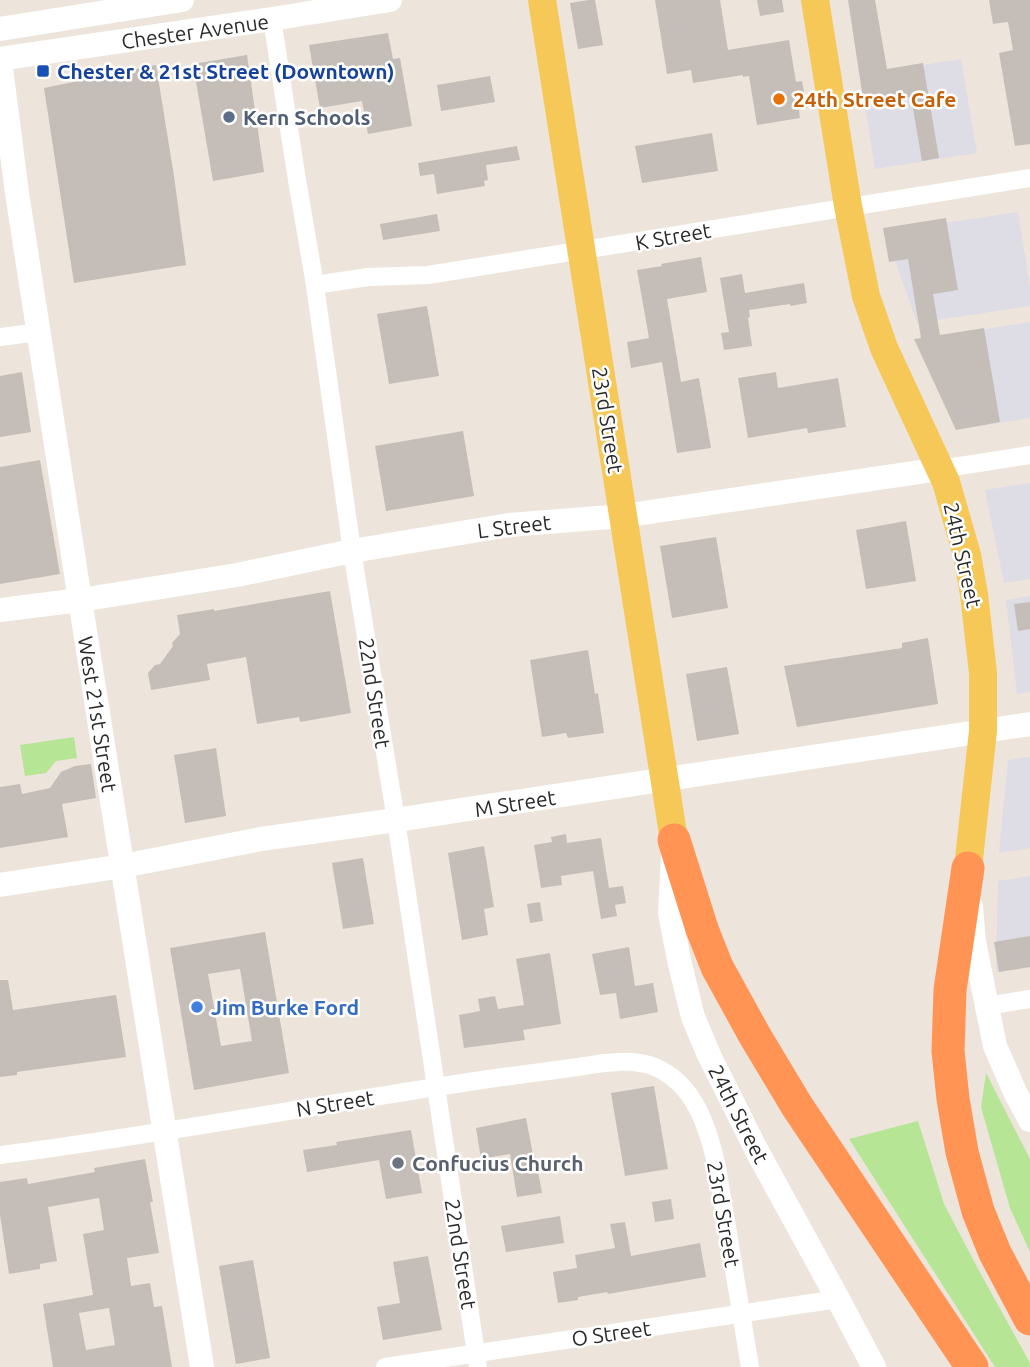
<svg xmlns="http://www.w3.org/2000/svg" width="1030" height="1367" font-family="Ubuntu,sans-serif">
<style>
.industrial{fill:#dedce5}
.green{fill:#b5e595}
.building{fill:#c5beb8;fill-rule:evenodd}
.lines{fill:none;stroke-linecap:round;stroke-linejoin:round}
.street{stroke:#fff;stroke-width:18}
.secondary{stroke:#fff;stroke-width:24}
.primary{stroke:#f6c857;stroke-width:28}
.highway{stroke:#ff9454;stroke-width:33}
.transit-dot{fill:#1a4fb4;stroke:#fff;stroke-width:2.5}
.food-dot{fill:#e8710a;stroke:#fff;stroke-width:2.5}
.service-dot{fill:#5c6f8a;stroke:#fff;stroke-width:2.5}
.shop-dot{fill:#3f7fe0;stroke:#fff;stroke-width:2.5}
.worship-dot{fill:#6b7280;stroke:#fff;stroke-width:2.5}
.labels{text-anchor:middle;dominant-baseline:central;stroke-width:5;stroke-linejoin:round;paint-order:stroke}
.street-label{font-size:21px;fill:#2a2a2a;stroke:#fff}
.transit-label{font-size:21px;font-weight:bold;fill:#164399;stroke:#fff;text-anchor:start}
.food-label{font-size:21px;font-weight:bold;fill:#c56008;stroke:#fff;text-anchor:start}
.service-label{font-size:21px;font-weight:bold;fill:#4e5e75;stroke:#fff;text-anchor:start}
.shop-label{font-size:21px;font-weight:bold;fill:#366cbe;stroke:#fff;text-anchor:start}
.worship-label{font-size:21px;font-weight:bold;fill:#5b616d;stroke:#fff;text-anchor:start}
</style>
<rect width="100%" height="100%" fill="#ede4db"/>
<g class="industrial">
<polygon points="961,59 977,153 875,169 860,75"/>
<polygon points="1018,212 1030,287 1030,306 917,323 885,232"/>
<polygon points="1030,322 1030,418 962,429 922,339"/>
<polygon points="1030,483 1030,579 1004,583 985,490"/>
<polygon points="1030,596 1030,692 1017,694 1006,600"/>
<polygon points="1030,757 1030,848 999,853 1008,760"/>
<polygon points="1030,876 1030,967 996,972 998,881"/>
</g>
<g class="green">
<polygon points="74,737 77,758 56,761 46,773 25,776 20,745"/>
<polygon points="986,1073 1030,1159 1030,1252 1010,1208 981,1107"/>
<polygon points="918,1121 944,1204 978,1269 1030,1363 1030,1367 995,1367 849,1139"/>
</g>
<g class="building">
<polygon points="589,0 595,0 603,45 578,49 570,3"/>
<polygon points="655,0 720,0 728,50 789,40 796,82 802,81 807,108 799,110 800,118 757,125 749,76 743,77 743,75 693,83 691,70 667,74"/>
<polygon points="757,0 782,0 784,12 760,16"/>
<polygon points="848,0 875,0 887,69 923,63 939,158 922,161 911,97 864,105"/>
<polygon points="989,0 1030,0 1030,144 1015,146 999,53 1013,50 1008,22 993,24"/>
<polygon points="388,33 393,59 400,58 412,126 368,134 362,101 320,108 309,45"/>
<polygon points="247,55 264,172 213,181 193,64"/>
<polygon points="156,65 174,176 186,265 74,283 44,88"/>
<polygon points="490,76 495,102 441,111 437,85"/>
<polygon points="712,133 718,171 642,183 635,146"/>
<polygon points="517,146 520,160 486,165 488,180 484,181 485,186 437,194 434,174 420,176 418,163"/>
<polygon points="437,214 440,231 383,240 380,224"/>
<polygon points="946,218 958,290 933,294 940,335 984,328 1000,422 956,430 914,339 921,338 908,259 889,262 883,228"/>
<polygon points="701,257 707,292 667,299 681,382 699,378 711,448 677,453 662,362 631,368 627,342 649,338 637,270 662,266 661,264"/>
<polygon points="742,274 745,293 804,283 807,303 790,306 790,304 749,310 750,317 748,318 752,346 724,350 721,333 729,332 720,278"/>
<polygon points="427,306 439,376 389,384 377,314"/>
<polygon points="22,372 31,432 0,437 0,376"/>
<polygon points="776,372 778,388 838,378 846,427 808,433 807,428 748,438 738,378"/>
<polygon points="463,431 474,496 386,511 375,446"/>
<polygon points="40,460 60,574 0,584 0,467"/>
<polygon points="906,521 916,581 866,589 856,530"/>
<polygon points="716,537 728,608 672,618 660,546"/>
<polygon points="330,591 351,713 300,722 299,717 257,724 246,657 207,664 210,680 151,690 148,673 155,665 160,664 173,646 172,643 180,634 177,615 214,609 214,611"/>
<polygon points="1030,602 1030,629 1018,631 1014,604"/>
<polygon points="928,638 938,704 797,727 784,666 902,648 902,643"/>
<polygon points="588,650 595,694 598,693 604,733 568,738 566,733 542,737 530,660"/>
<polygon points="727,667 739,734 697,741 686,674"/>
<polygon points="216,748 226,816 185,823 174,755"/>
<polygon points="91,764 96,798 62,804 68,837 0,848 0,787 20,784 22,794 50,788 61,772 75,766"/>
<polygon points="566,834 567,843 601,838 609,888 623,886 626,903 615,905 617,916 601,919 593,871 561,876 562,885 541,888 534,845 552,842 551,837"/>
<polygon points="484,846 494,907 484,909 488,935 462,940 448,853"/>
<polygon points="363,858 374,924 343,929 332,863"/>
<polygon points="540,902 543,921 530,923 527,904"/>
<path d="M 265,932 L 289,1073 L 194,1090 L 170,948 ZM 240,969 L 252,1041 L 221,1046 L 208,974 Z"/>
<polygon points="1030,936 1030,967 999,972 994,942"/>
<polygon points="629,947 635,986 653,983 658,1012 620,1019 616,993 600,995 592,954"/>
<polygon points="550,953 561,1024 523,1030 525,1040 464,1048 459,1015 480,1011 478,999 495,996 498,1009 524,1005 516,959"/>
<polygon points="0,980 8,980 13,1010 116,995 126,1057 17,1072 17,1075 0,1077"/>
<polygon points="654,1086 668,1169 625,1176 611,1093"/>
<polygon points="526,1118 533,1155 535,1155 542,1193 517,1197 510,1154 481,1159 476,1128"/>
<polygon points="411,1130 422,1193 386,1199 379,1160 307,1172 303,1150 337,1145 336,1142"/>
<path d="M 145,1159 L 153,1202 L 150,1202 L 159,1253 L 127,1258 L 131,1286 L 150,1283 L 154,1307 L 162,1306 L 172,1367 L 53,1367 L 43,1304 L 93,1295 L 83,1234 L 104,1230 L 99,1198 L 48,1207 L 57,1261 L 40,1264 L 40,1269 L 9,1274 L 0,1215 L 0,1182 L 27,1178 L 28,1184 L 95,1172 L 94,1168 ZM 109,1308 L 115,1345 L 86,1350 L 79,1313 Z"/>
<polygon points="671,1199 674,1219 655,1222 652,1202"/>
<polygon points="560,1216 564,1243 506,1252 501,1226"/>
<polygon points="625,1222 631,1256 700,1243 706,1277 608,1294 607,1292 578,1297 578,1300 558,1303 553,1272 577,1268 575,1255 615,1248 610,1224"/>
<polygon points="428,1256 442,1330 383,1340 377,1307 400,1303 393,1262"/>
<polygon points="253,1260 270,1358 236,1364 219,1266"/>
</g>
<g class="lines">
<g class="street">
<polyline points="272,19 297,180 315,285 352,551 396,820 478,1367"/>
<polyline points="315,285 368,277 428,275 1030,178"/>
<polyline points="0,337 39,332"/>
<polyline points="940,469 1030,455"/>
<polyline points="986,1006 1030,999"/>
<path d="M 0,1155 C 168,1134 335,1101 503,1077 C 526,1074 549,1071 571,1068 C 598,1064 629,1057 655,1067 C 695,1084 708,1128 717,1167 L 750,1367"/>
<polyline points="385,1367 838,1299"/>
</g>
<g class="secondary">
<polyline points="0,29 182,0"/>
<polyline points="0,59 272,19 390,0"/>
<polyline points="0,60 17,193 80,600 202,1367"/>
<polyline points="0,610 80,600 237,575 352,551 509,525 623,516 940,469"/>
<polyline points="673,854 670,913 679,960 693,1017 709,1055 757,1151 838,1299 874,1367"/>
<polyline points="0,885 123,866 261,839 396,820 1030,724"/>
<polyline points="971,907 974,942 995,1046 1015,1092 1030,1120"/>
</g>
<g class="primary">
<polyline points="542,0 674,840"/>
<polyline points="815,0 848,206 866,296 884,348 946,482 967,555 974,594 983,673 983,731 968,868"/>
</g>
<g class="highway">
<polyline points="674,840 702,929 717,967 755,1036 797,1106 972,1367"/>
<polyline points="968,868 950,990 948,1051 953,1099 962,1152 978,1211 995,1253 1030,1319"/>
</g>
</g>
<rect class="transit-dot" x="36" y="64" width="14" height="14" rx="3.5"/>
<circle class="food-dot" cx="779" cy="99" r="7"/>
<circle class="service-dot" cx="229" cy="117" r="7"/>
<circle class="shop-dot" cx="197" cy="1007" r="7"/>
<circle class="worship-dot" cx="398" cy="1163" r="7"/>
<g class="labels">
<g class="street-label">
<text transform="translate(195 31) rotate(-8)">Chester Avenue</text>
<text transform="translate(673 236) rotate(-10)">K Street</text>
<text transform="translate(608 420) rotate(81)">23rd Street</text>
<text transform="translate(514 526) rotate(-7)">L Street</text>
<text transform="translate(963 555) rotate(77)">24th Street</text>
<text transform="translate(375 693) rotate(81)">22nd Street</text>
<text transform="translate(98 714) rotate(81)">West 21st Street</text>
<text transform="translate(515 803) rotate(-9)">M Street</text>
<text transform="translate(335 1103) rotate(-9)">N Street</text>
<text transform="translate(739 1114) rotate(63)">24th Street</text>
<text transform="translate(724 1214) rotate(80)">23rd Street</text>
<text transform="translate(461 1254) rotate(81)">22nd Street</text>
<text transform="translate(611 1333) rotate(-8)">O Street</text>
</g>
<g class="transit-label">
<text x="57" y="71">Chester &amp; 21st Street (Downtown)</text>
</g>
<g class="food-label">
<text x="793" y="99">24th Street Cafe</text>
</g>
<g class="service-label">
<text x="243" y="117">Kern Schools</text>
</g>
<g class="shop-label">
<text x="211" y="1007">Jim Burke Ford</text>
</g>
<g class="worship-label">
<text x="412" y="1163">Confucius Church</text>
</g>
</g>
</svg>
